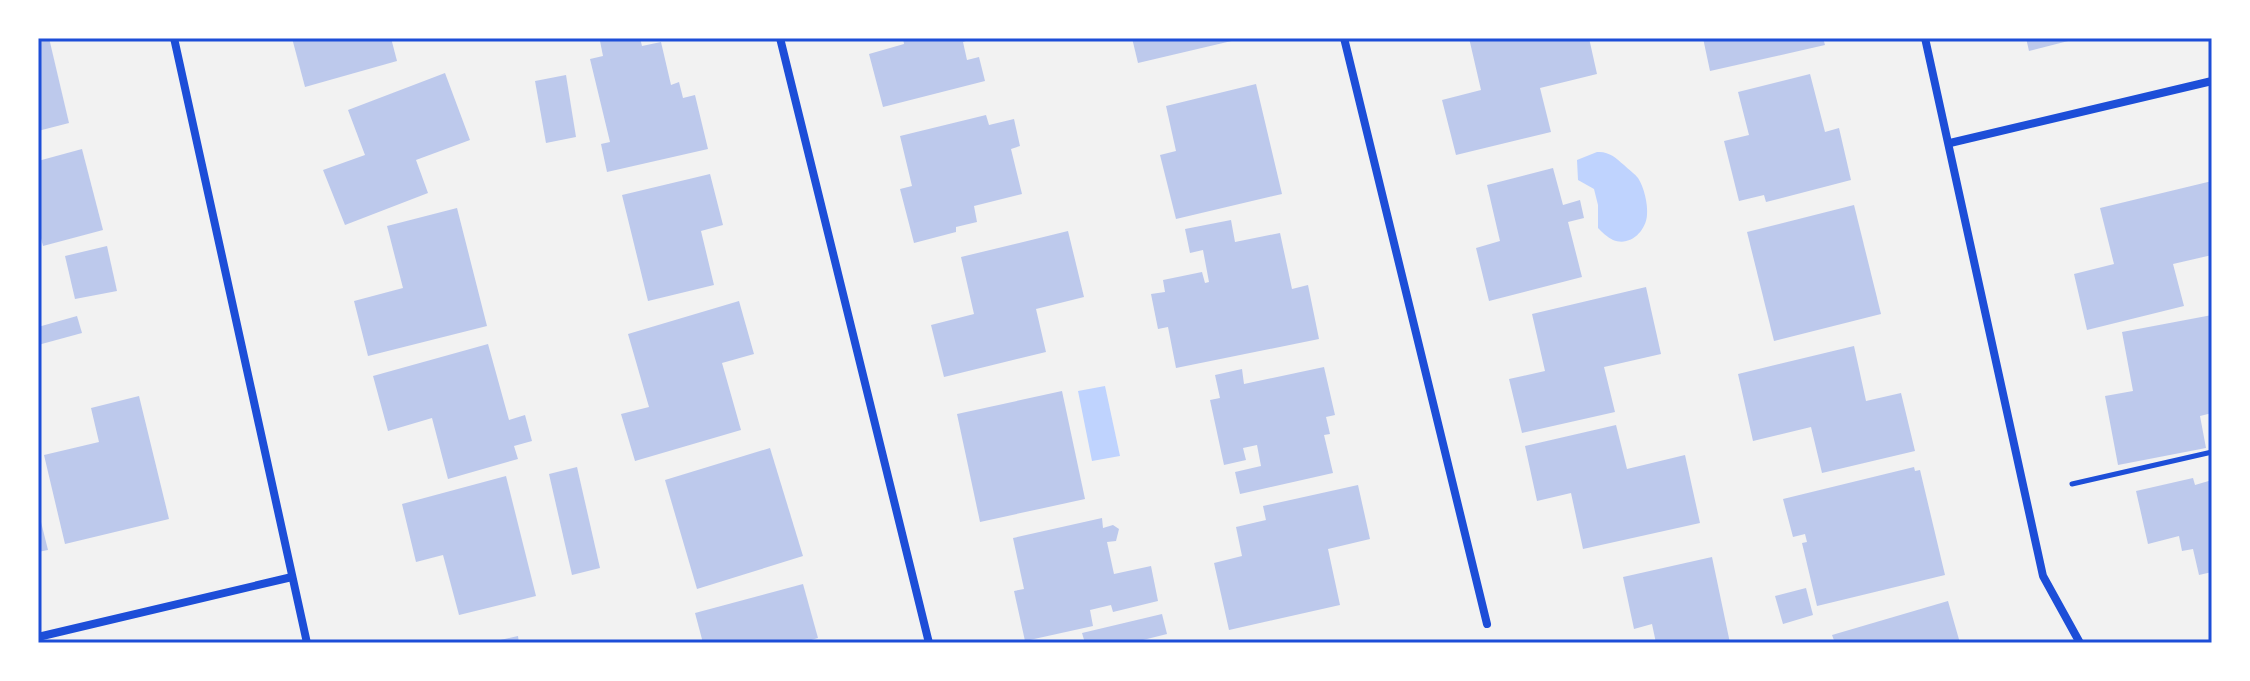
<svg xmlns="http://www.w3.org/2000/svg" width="2250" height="681" font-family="'Asap Condensed',sans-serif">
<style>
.water{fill:#bfd3fe}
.building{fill:#bdc9ec}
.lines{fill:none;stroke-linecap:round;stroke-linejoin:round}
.path{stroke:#1d4ed8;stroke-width:5}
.minor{stroke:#1d4ed8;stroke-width:8}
.neatline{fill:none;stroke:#1d4ed8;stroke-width:3}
</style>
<rect width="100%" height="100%" fill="#f2f2f2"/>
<g class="water">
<path d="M 1597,152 C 1609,151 1616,158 1624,165 C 1628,169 1635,174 1638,178 C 1644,187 1648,204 1647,215 C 1646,231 1630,247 1613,240 C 1607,237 1602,232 1598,228 L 1598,205 L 1594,189 L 1578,180 L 1577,160 Z"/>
<polygon points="1105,386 1120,456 1092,461 1078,391"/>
</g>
<g class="building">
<polygon points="38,38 49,38 69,123 38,131"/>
<polygon points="292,38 391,38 397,61 305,87"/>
<polygon points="613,38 640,38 642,46 661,42 671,85 679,82 683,98 695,95 708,149 607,172 601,144 610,142 590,59 603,56 600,41"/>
<polygon points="903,38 975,38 963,42 967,60 979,57 985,81 883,107 869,54 904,44"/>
<polygon points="1132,38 1239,38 1240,39 1138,63"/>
<polygon points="1469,38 1589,38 1597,74 1540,88 1551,132 1456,155 1442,100 1481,90"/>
<polygon points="1703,38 1823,38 1825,45 1710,71"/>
<polygon points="2026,38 2076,38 2076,39 2029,51"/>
<polygon points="445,73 470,140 416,160 428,193 345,225 323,170 365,155 348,110"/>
<polygon points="1810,74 1825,132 1839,128 1851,180 1766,202 1764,195 1739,201 1724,141 1749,135 1738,92"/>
<polygon points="566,75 576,137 546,143 535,81"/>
<polygon points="1256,84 1282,194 1176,219 1160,155 1176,151 1166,106"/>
<polygon points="986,115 989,125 1014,119 1020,146 1011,149 1022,194 974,206 977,222 956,227 956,232 914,243 900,189 912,186 900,136"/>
<polygon points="82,149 103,230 43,246 38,227 38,161"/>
<polygon points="1553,168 1563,205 1580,200 1584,218 1568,222 1582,277 1489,301 1476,248 1500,241 1487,185"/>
<polygon points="710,174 723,225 701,231 714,285 648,301 622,195"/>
<polygon points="2212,181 2212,255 2173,264 2184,306 2087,330 2074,274 2114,264 2100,208"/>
<polygon points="1854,205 1881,314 1774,341 1747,232"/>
<polygon points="457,208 487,326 368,356 354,301 403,288 387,226"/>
<polygon points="1231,220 1235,242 1280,233 1292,289 1308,285 1319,339 1176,368 1168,327 1158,329 1151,294 1165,292 1163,280 1202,272 1205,283 1209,282 1203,250 1190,253 1185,229"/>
<polygon points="1068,231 1084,297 1036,309 1046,352 944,377 931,325 974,314 961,257"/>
<polygon points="107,246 117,291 75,299 65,256"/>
<polygon points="1646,287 1661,354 1604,367 1615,412 1522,433 1509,379 1545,371 1532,314"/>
<polygon points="739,301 754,354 722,363 741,430 635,461 621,414 649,407 628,334"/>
<polygon points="2212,315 2212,413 2200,416 2206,448 2118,465 2105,396 2133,391 2122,332"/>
<polygon points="77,316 82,333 38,345 38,327"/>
<polygon points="488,344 509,420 525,415 532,441 514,446 518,459 448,479 432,418 388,431 373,376"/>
<polygon points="1854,346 1866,401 1901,393 1915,451 1822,473 1811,427 1753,441 1738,374"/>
<polygon points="1324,367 1335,415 1326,417 1330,434 1324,435 1333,473 1240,494 1235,472 1261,466 1257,445 1243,448 1246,460 1224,465 1210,400 1220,398 1215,375 1242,369 1244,384"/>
<polygon points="1062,391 1085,499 980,522 957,414"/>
<polygon points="139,396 169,519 65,544 44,455 99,442 91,408"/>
<polygon points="1616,425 1627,469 1685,455 1700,523 1583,549 1571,493 1537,501 1525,446"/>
<polygon points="770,448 803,556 697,589 665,480"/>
<polygon points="577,467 600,568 572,575 549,474"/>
<polygon points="1914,467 1915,471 1920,470 1945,575 1817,606 1802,543 1807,542 1805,534 1793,537 1783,499"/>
<polygon points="506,476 536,596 459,615 443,555 416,562 402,504"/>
<polygon points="2193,478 2195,485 2212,480 2212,572 2199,575 2193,549 2182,551 2179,536 2148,544 2136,491"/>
<polygon points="1358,485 1370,539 1328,549 1340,605 1229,630 1214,563 1242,556 1236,527 1266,520 1263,506"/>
<polygon points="39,514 48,550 38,552 38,515"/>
<polygon points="1102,518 1103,528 1113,525 1119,529 1116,541 1107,542 1114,574 1151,566 1158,601 1113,612 1111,605 1090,610 1093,626 1025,641 1014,591 1024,589 1013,538"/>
<polygon points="1712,557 1730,643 1656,643 1652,624 1634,629 1623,577"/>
<polygon points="803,584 818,638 801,643 703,643 695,613"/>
<polygon points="1806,588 1813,615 1783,624 1775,596"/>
<polygon points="1948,601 1960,643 1835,643 1832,635"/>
<polygon points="1162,614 1167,634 1131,643 1085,643 1082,633"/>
<polygon points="518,636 519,643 492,643 492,642"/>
</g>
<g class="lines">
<polyline class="path" points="2072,484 2212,452"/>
<g class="minor">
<polyline points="174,38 307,643"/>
<polyline points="780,38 929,643"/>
<polyline points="1344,38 1487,624"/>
<polyline points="1925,38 2043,576 2080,643"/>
<polyline points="1950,143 2212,81"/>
<polyline points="38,637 292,577"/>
</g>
</g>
<rect width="2250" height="681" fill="none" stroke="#ffffff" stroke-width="80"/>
<rect x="40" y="40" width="2170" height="601" class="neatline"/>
</svg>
